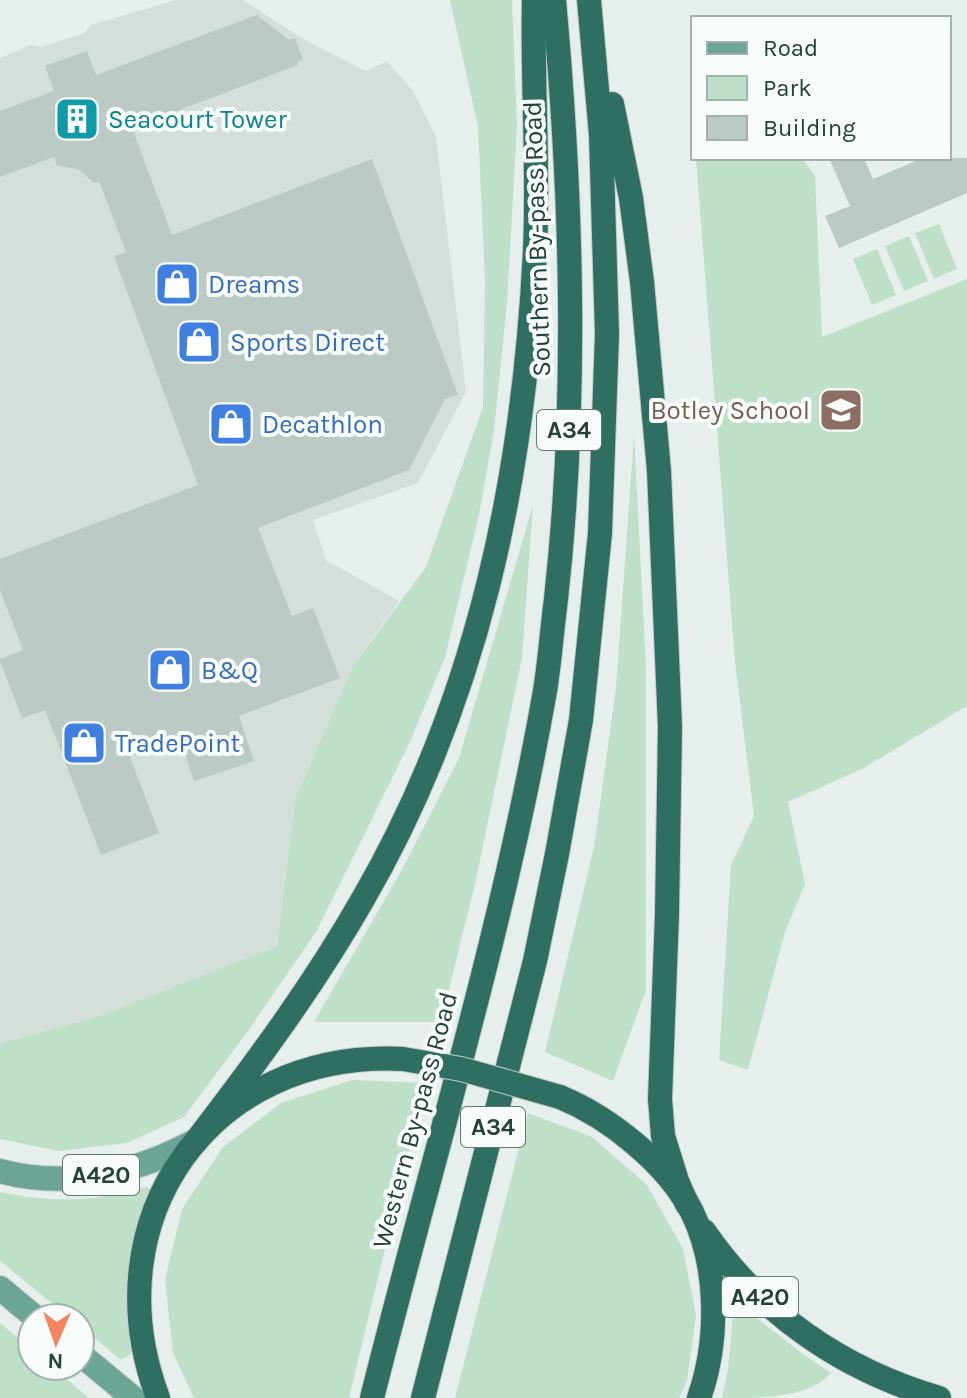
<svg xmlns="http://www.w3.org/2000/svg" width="967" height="1398" font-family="Karla,sans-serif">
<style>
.built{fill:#d4dfda}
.green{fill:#bfe0c8}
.building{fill:#bbcac4}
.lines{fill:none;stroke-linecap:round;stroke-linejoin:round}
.major-casing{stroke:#c2cac8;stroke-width:26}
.highway-casing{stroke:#c2cac8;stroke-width:26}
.major{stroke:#6aa596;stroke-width:24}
.highway{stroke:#2f6f62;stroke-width:24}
.highway-bridge-casing{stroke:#c2cac8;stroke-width:26;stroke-linecap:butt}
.highway-bridge{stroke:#2f6f62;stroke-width:24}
.labels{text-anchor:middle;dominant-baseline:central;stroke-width:8;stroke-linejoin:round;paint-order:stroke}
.shield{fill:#f7fbf9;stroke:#637a73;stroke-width:2}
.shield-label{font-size:24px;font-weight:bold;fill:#24423a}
.culture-label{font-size:26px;fill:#0d838f;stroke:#f7fbf9;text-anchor:start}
.street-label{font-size:26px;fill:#24423a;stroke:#f7fbf9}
.shop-label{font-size:26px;fill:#366cbe;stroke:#f7fbf9;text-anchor:start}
.education-label{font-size:26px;fill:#785e54;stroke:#f7fbf9;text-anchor:end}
</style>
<rect width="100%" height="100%" fill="#e6efeb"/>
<polygon class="built" points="176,0 243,0 303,39 366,71 387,61 413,91 436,137 466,392 418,483 313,520 326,560 399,601 353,666 295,799 277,946 97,1017 0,1043 0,58 31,45 41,47 84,33 91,25"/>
<g class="green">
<polygon points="450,0 512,0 517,125 507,303 494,431 479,515 445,657 410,742 316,932 248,1031 184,1117 127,1143 59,1151 0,1139 0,1043 97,1017 277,946 295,799 353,666 426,567 483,407 485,279 478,127"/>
<polygon points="696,158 802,158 815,176 822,337 967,279 967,706 864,768 788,802 805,884 785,932 748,1070 719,1060 731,865 754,816 735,662"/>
<polygon points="939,224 957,269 934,279 915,233"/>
<polygon points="909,236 928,281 904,291 885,246"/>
<polygon points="877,249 896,295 872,305 853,259"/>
<polygon points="634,435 646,667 646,990 613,1081 545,1052 594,847 616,688"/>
<polygon points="533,505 522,658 475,884 441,1022 314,1022 404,866 459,758"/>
<polygon points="352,1080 425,1083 349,1398 194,1398 173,1353 165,1280 182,1209 223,1147 281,1103"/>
<polygon points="528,1113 592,1137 647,1185 683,1249 696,1315 687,1381 679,1398 455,1398"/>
<path d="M 146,1187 L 153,1192 C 129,1253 124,1288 131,1354 L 121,1360 L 80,1326 L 80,1318 L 70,1318 L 0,1261 L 0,1192 C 54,1203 92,1202 146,1187 Z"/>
<path d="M 741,1306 L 803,1354 L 831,1373 C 811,1398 758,1398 722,1398 L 728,1369 L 733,1315 L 735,1309 Z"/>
<polygon points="0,1323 32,1350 32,1366 51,1366 89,1398 0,1398"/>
</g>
<g class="building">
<polygon points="257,15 289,40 295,38 303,60 297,62 298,65 132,128 172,235 372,159 458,395 445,399 409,470 258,528 292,616 313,608 340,678 239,716 254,761 194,781 180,739 130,757 159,833 101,855 45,710 22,718 0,661 0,659 23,650 0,590 0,559 198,485 114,256 126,252 99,181 94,183 78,169 57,166 54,157 0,177 0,111 54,91 45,66 87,51 96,75"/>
<polygon points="829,158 864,158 873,179 923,158 967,158 967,193 839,248 825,216 850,206"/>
</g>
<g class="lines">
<g class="major-casing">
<g id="major">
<path d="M 0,1171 C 68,1189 136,1173 197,1140"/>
<polyline points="0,1288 36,1318"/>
<polyline points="80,1354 133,1398"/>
</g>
</g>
<g class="highway-casing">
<g id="highway">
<polyline points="612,104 631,198 642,282 659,471 670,727 667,914 660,1099 663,1136 677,1181 687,1204"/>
<path d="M 560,1097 C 609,1117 668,1164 692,1212 C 719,1267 719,1341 699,1398"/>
<path d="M 200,1136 C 259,1059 315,983 363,899 C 478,701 524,477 535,250 C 539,167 532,84 534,0"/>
<path d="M 704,1231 C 761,1314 843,1370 939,1398"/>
<path d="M 158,1398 C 91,1219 210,1049 403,1059"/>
<path d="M 372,1398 C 431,1163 503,930 545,691 C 550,660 552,629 556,599 C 578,400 572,198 554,0"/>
<polyline points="423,1398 535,961 557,854 581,720 600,533 607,334 601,135 589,0"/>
</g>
</g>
<use href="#major" class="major"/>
<use href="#highway" class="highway"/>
<g class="highway-bridge-casing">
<polyline id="highway-bridge" points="403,1059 461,1069 560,1097"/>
</g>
<use href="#highway-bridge" class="highway-bridge"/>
</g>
<defs>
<g id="building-square" transform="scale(2.3)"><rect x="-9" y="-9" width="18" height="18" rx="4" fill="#0f9aa8" stroke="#f7fbf9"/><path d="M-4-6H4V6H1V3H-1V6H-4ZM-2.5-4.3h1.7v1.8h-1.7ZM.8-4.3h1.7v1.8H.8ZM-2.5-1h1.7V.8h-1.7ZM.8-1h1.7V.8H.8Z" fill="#fff"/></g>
<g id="shop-square" transform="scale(2.3)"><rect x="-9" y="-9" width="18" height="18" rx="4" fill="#3f7fe0" stroke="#f7fbf9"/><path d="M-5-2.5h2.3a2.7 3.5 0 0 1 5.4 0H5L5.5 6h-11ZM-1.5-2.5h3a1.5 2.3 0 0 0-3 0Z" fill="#fff"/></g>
<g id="school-square" transform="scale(2.3)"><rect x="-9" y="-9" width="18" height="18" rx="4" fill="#8d6e63" stroke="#f7fbf9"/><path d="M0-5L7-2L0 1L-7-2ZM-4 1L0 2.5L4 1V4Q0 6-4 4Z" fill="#fff"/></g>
</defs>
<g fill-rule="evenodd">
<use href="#building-square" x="77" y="119"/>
<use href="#shop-square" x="177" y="284"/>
<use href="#shop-square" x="199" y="342"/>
<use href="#school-square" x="841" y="410"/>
<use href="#shop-square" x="231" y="424"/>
<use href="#shop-square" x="170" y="670"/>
<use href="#shop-square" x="84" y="743"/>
</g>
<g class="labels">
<g class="shield">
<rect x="537" y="410" width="64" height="40" rx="6"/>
<rect x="461" y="1107" width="64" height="40" rx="6"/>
<rect x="63" y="1155" width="76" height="40" rx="6"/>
<rect x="722" y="1277" width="76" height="40" rx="6"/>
</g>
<g class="shield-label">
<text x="569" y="430">A34</text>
<text x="493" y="1127">A34</text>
<text x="101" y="1175">A420</text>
<text x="760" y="1297">A420</text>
</g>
<g class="culture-label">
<text x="108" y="119">Seacourt Tower</text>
</g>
<g class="street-label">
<text transform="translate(537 239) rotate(-92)">Southern By-pass Road</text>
<text transform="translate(415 1120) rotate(-75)">Western By-pass Road</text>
</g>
<g class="shop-label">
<text x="208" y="284">Dreams</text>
<text x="230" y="342">Sports Direct</text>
<text x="262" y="424">Decathlon</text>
<text x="201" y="670">B&amp;Q</text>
<text x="115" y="743">TradePoint</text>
</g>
<g class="education-label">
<text x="810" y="410">Botley School</text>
</g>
</g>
<rect x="691" y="16" width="260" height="144" fill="#f7fbf9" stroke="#a3b1ad" stroke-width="2"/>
<rect x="707" y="42" width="40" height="12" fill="#6aa596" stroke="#a3b1ad" stroke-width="2"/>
<text x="763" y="56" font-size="24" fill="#24423a">Road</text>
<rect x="707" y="76" width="40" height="24" fill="#bfe0c8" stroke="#a3b1ad" stroke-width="2"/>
<text x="763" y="96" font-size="24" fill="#24423a">Park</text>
<rect x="707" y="116" width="40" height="24" fill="#bbcac4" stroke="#a3b1ad" stroke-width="2"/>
<text x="763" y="136" font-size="24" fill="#24423a">Building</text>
<g transform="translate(56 1342) rotate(182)"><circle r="38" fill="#f7fbf9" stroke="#a3b1ad" stroke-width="2"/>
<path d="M0-6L14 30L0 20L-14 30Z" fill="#f4845f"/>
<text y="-12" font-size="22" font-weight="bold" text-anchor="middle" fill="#24423a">N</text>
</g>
</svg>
